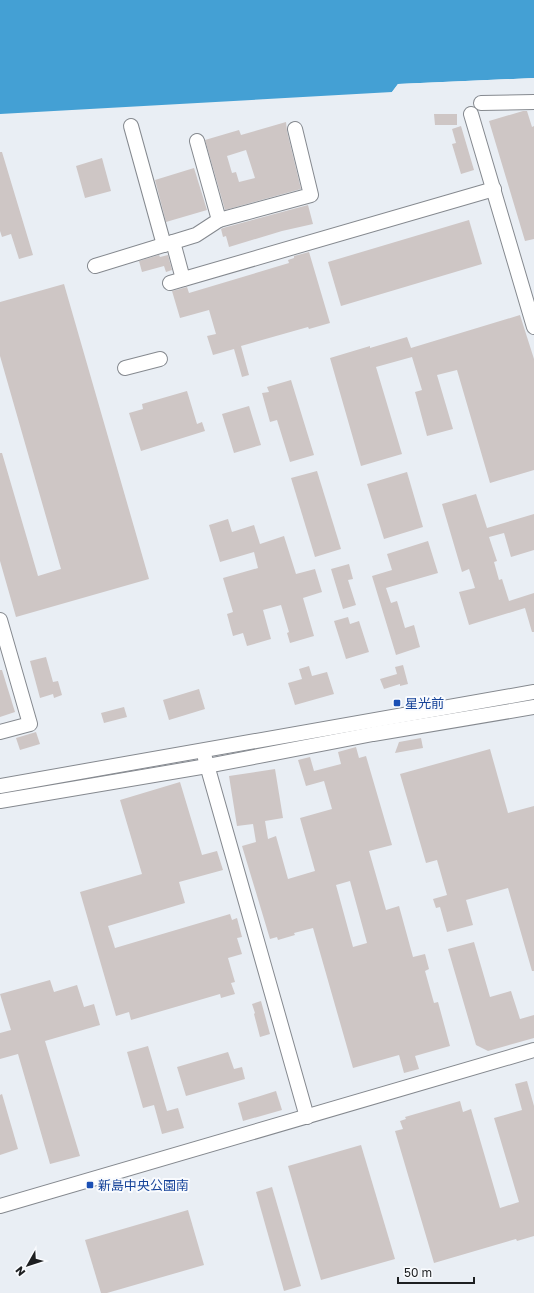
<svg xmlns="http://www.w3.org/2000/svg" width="534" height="1293" font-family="'Golos Text','Noto Sans JP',sans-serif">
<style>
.water{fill:#44a0d4}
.pier{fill:#e9eef4}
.building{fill:#cec6c5;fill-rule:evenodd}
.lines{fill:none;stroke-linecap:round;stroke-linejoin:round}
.minor-casing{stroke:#85898f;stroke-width:16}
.minor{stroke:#fff;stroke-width:14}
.transit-dot{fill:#1a4fb4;stroke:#f9fbfe;stroke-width:1.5}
.labels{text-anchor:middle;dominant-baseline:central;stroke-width:4;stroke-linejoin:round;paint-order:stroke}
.transit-label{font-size:13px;fill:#164399;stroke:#f9fbfe;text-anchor:start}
</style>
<rect width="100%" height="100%" fill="#e9eef4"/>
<polygon class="water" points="0,0 534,0 534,78 398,84 392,92 0,114"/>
<polygon class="pier" points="534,78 534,80 399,86 393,94 392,92 398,84"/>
<g class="building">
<polygon points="523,111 527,111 532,127 534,126 534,239 525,241 489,121"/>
<polygon points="434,114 457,114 457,125 435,125"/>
<path d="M 286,122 L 287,131 L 301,189 L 225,210 L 205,140 L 239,130 L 241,135 ZM 246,150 L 255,178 L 239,182 L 236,172 L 232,173 L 227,156 Z"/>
<polygon points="461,126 474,170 461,174 452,144 456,143 452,129"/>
<polygon points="0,152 2,152 33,255 19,259 11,234 2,237 0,231"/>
<polygon points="102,158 111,191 85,198 76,166"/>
<polygon points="194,168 207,210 166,222 155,180"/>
<polygon points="308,205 313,224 282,231 229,247 226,236 223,237 221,229 223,228"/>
<polygon points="469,220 482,264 341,306 328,262"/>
<polygon points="309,252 330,323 309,329 308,327 241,346 249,375 242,377 234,349 213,355 207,336 216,334 209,310 180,318 172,291 187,287 189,293 289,263 288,260 294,258 294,256"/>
<polygon points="159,255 160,257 168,255 172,270 166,272 164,266 142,272 139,261"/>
<polygon points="64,284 149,579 16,617 0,561 0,453 2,453 38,576 61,569 0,356 0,302"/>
<polygon points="520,315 534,359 534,470 490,483 457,370 437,375 453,429 427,436 415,392 422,390 412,357 376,367 402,454 361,466 330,358 370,346 370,348 407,337 411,348"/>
<polygon points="291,380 314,455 290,462 277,420 270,422 262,393 269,392 267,387"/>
<polygon points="187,391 197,424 202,422 205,431 141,451 129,413 143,409 142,404"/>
<polygon points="249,406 261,445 234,453 222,414"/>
<polygon points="317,471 341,549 315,557 291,478"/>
<polygon points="407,472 423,527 384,539 367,484"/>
<polygon points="476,494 487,528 534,514 534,550 511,557 504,533 489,537 497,561 494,562 499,580 502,579 509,601 534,593 534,632 532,632 525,608 469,625 459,592 475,588 469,569 462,572 442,504"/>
<polygon points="228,519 232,532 254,525 260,544 284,536 296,574 315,569 322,592 303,598 314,636 290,643 287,633 289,632 281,605 263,610 271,639 247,646 243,633 233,636 227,614 233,612 223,578 258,568 254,552 220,562 209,525"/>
<polygon points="428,541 438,573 386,588 391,603 397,601 405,628 414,625 420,647 396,655 372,576 392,570 387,554"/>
<polygon points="349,564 353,579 348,580 356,605 343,609 331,569"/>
<polygon points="348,617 350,624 359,621 369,652 346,659 334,621"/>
<polygon points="46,657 53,682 58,681 62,695 54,698 53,694 40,698 30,661"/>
<polygon points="403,665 408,684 400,686 400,684 384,689 380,679 397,674 395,667"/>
<polygon points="309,666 312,676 327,672 334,694 295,705 288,683 302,679 299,669"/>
<polygon points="0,670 2,670 15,712 0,717"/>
<polygon points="199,689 205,709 169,720 163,700"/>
<polygon points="124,707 127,717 104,723 101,713"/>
<polygon points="36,732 40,744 20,750 16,738"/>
<polygon points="421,738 423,748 395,753 399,742"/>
<path d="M 356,747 L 359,758 L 366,756 L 392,845 L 369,851 L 386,910 L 399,906 L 413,957 L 425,954 L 429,969 L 425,971 L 434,1003 L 438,1002 L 450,1046 L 415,1056 L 419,1069 L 404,1073 L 399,1055 L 353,1068 L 313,928 L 294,933 L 295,935 L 278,940 L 277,937 L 270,939 L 242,846 L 256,842 L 253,824 L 237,826 L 229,776 L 275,769 L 283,818 L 265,821 L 268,839 L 276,836 L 288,879 L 315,871 L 300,818 L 332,809 L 324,781 L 306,786 L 298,760 L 310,757 L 314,771 L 341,764 L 338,752 ZM 350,881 L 367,943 L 353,947 L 336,885 Z"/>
<polygon points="490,749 508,813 534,806 534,971 532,971 508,888 466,900 473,925 447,932 440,907 436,908 433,899 447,895 437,860 426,863 400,774"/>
<polygon points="180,782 202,855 217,851 223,870 179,882 185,903 108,926 115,948 230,914 232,920 237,918 242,937 237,938 242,954 228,958 235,982 231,983 235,994 221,998 220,994 131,1020 129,1012 116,1016 80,892 142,874 120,800"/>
<polygon points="474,942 490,997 511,991 520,1019 534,1015 534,1038 488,1051 476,1045 448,949"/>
<polygon points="50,980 54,992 77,985 84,1007 94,1004 100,1025 45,1041 80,1156 50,1164 18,1054 0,1059 0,1033 11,1030 0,994"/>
<polygon points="261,1001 270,1034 260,1037 254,1014 255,1013 252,1004"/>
<polygon points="148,1046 167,1111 178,1108 184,1128 162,1134 154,1105 143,1108 127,1052"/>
<polygon points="228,1052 234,1069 242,1067 245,1079 186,1096 177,1067"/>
<polygon points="527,1081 534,1106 534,1236 517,1241 516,1239 434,1263 395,1131 403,1129 400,1121 406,1119 405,1117 460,1101 463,1112 471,1109 500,1208 519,1202 494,1118 522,1110 515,1084"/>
<polygon points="276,1091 282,1110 243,1121 238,1103"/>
<polygon points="2,1094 18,1149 0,1155 0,1095"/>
<polygon points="361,1145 395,1259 321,1280 288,1166"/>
<polygon points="272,1187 301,1286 284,1291 256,1192"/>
<polygon points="188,1210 204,1265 107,1293 101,1293 85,1240"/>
</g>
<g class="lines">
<g class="minor-casing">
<g id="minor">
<polyline points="481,103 534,102"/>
<polyline points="471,114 534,327"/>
<polyline points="131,126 164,245"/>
<polyline points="219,220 311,195 295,129"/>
<polyline points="173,242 183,279"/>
<polyline points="95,266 196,235 219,220 197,141"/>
<polyline points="170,283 494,189"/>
<polyline points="125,368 160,359"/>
<polyline points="0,620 30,724 0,732"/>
<polyline points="205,758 307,1117"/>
<polyline points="0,786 534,692"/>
<polyline points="0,801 207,766 373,734 534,707"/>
<polyline points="0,1206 534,1050"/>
</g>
</g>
<use href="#minor" class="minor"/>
</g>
<g class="transit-dot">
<rect x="393" y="699" width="8" height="8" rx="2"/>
<rect x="86" y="1181" width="8" height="8" rx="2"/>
</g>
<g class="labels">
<g class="transit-label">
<text x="405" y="703">星光前</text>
<text x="98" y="1185">新島中央公園南</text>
</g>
</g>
<g transform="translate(28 1265) rotate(231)" stroke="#f9fbfe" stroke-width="3" paint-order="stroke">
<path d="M0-3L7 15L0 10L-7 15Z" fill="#1d1f21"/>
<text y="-6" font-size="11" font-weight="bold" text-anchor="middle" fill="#1d1f21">N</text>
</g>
<path d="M398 1277v6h76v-6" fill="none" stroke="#1d1f21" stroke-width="2"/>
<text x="404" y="1277" font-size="12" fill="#1d1f21" stroke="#f9fbfe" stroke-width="3" paint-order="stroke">50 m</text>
</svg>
